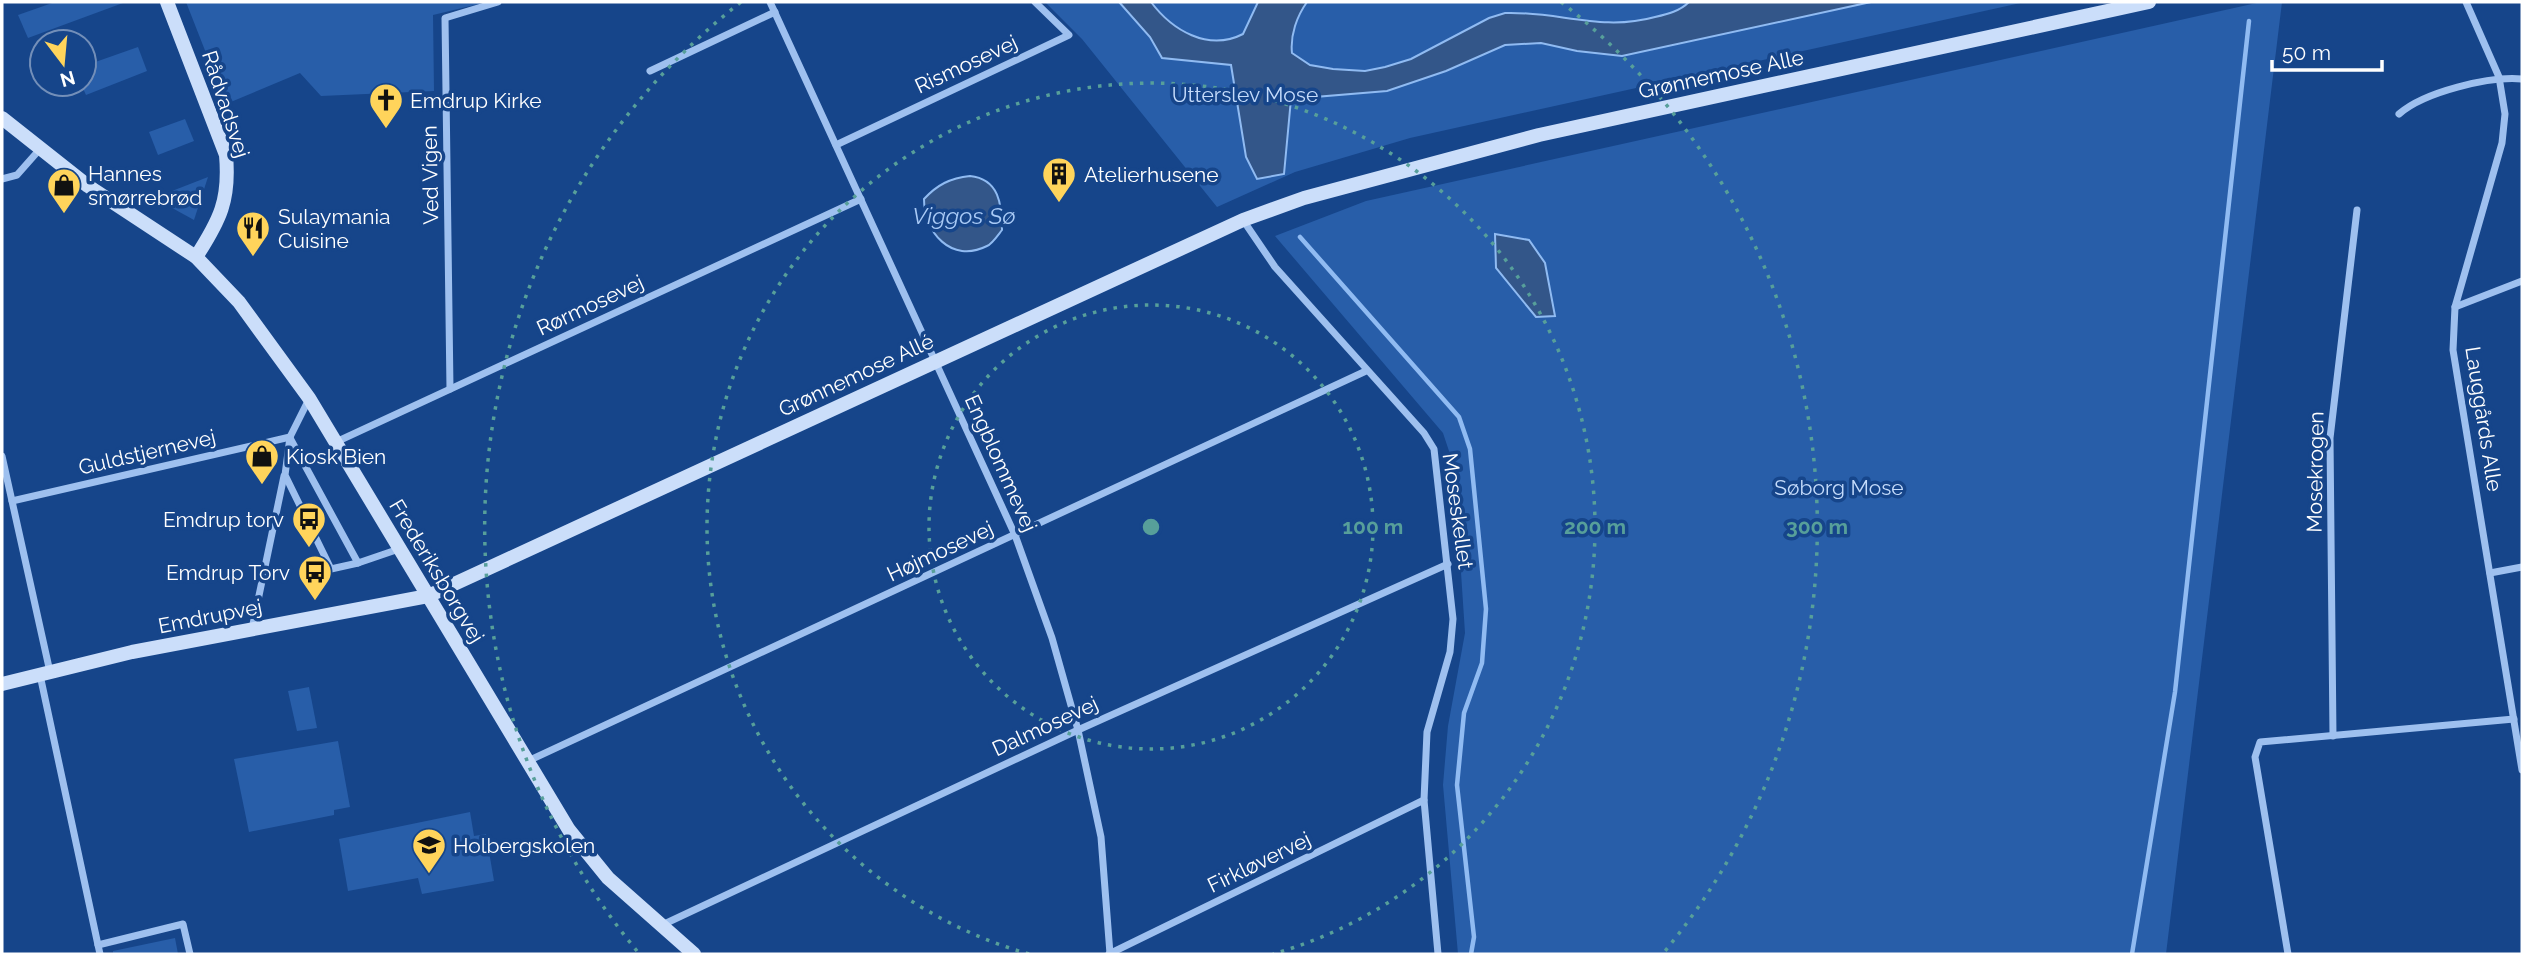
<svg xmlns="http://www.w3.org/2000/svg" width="2524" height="956" font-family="Raleway,sans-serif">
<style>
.green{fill:#285ea9}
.water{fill:#335689;stroke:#90bbf2;stroke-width:2}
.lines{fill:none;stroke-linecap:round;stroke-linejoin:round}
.stream{stroke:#90bbf2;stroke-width:4.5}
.street{stroke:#9ec0ef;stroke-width:7}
.secondary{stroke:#cbdefa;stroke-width:14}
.ring{fill:none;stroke:#579f9a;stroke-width:3.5;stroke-dasharray:3.5 7}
.labels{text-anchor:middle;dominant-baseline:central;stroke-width:7;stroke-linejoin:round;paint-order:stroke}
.street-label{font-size:21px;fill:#fff;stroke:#16458a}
.park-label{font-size:21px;fill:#c4dbfb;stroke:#16458a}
.poi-label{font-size:21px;fill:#fff;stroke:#16458a;text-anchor:start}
.water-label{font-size:23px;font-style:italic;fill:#a9caf6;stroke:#16458a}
.centre{fill:#579f9a;stroke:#16458a;stroke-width:3.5}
.ring-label{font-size:21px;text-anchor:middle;font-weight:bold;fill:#579f9a;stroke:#16458a;stroke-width:7;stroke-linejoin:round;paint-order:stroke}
</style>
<rect width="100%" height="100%" fill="#16458a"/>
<g class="green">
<polygon points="55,2 123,2 123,3 28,38 18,15"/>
<polygon points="186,2 487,2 433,15 434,91 321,96 300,73 226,104"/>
<polygon points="1045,2 2025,2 1410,138 1295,172 1217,207 1082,39"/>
<polygon points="2261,2 2282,2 2166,954 1458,954 1443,785 1448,726 1465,633 1454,466 1443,433 1275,236 1366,201"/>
<polygon points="138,47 147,71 86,95 81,84 84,84 84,66"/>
<polygon points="185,119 194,141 158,155 149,132"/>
<polygon points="208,177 194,220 154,198"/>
<polygon points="309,687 317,728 297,731 288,691"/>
<polygon points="338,741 350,807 334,810 334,815 249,832 234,759"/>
<polygon points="470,812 474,836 486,834 494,881 422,894 418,878 348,891 339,839"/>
<polygon points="175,938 178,954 113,954 113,951"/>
</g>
<g class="water">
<path d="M 1119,2 L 1151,2 C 1172,30 1208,52 1243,34 L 1258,2 L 1307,2 C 1297,16 1290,35 1292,53 L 1310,65 L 1333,69 L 1365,71 L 1385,67 L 1411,59 L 1489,18 L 1505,13 C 1558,11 1601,32 1655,17 C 1668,14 1680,11 1689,2 L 1871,2 L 1622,56 L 1577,51 L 1541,43 L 1505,45 L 1446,71 L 1387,91 L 1291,99 L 1284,174 L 1257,179 L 1246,157 L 1231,65 L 1162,58 L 1150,37 Z"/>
<path d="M 970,176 C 999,179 1002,204 1002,230 C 998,235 992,244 987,246 C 951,264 924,232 924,199 C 937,185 950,178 970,176 Z"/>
<polygon points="1495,234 1529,240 1545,263 1555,316 1536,317 1496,268"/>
</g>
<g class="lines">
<g class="stream">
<polyline points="1300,237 1459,417 1470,449 1486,609 1482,663 1464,713 1457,785 1474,937 1471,954"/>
<polyline points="2132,954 2175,692 2249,21"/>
</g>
<g class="street">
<polyline points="770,2 1015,535 1052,638 1078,730 1101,837 1110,954"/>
<polyline points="2466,2 2499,77 2505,114 2502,143 2455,307 2453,350 2522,770"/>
<polyline points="650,71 775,12"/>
<path d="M 2399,114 C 2424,92 2489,76 2522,79"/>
<polyline points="836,145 1069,35 1035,2"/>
<polyline points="2,179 17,175 40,149"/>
<polyline points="1243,220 1275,267 1424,433 1434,449 1453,619 1450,652 1427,732 1424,800 1438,954"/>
<polyline points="2455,307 2522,281"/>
<polyline points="450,389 445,18 498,2"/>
<polyline points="309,399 290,437 285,475 331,569 358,563"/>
<polyline points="290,438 358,563 399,549"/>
<polyline points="336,442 861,199"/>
<polyline points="2,456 50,672"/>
<polyline points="12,501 290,437"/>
<polyline points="2490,573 2522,567"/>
<polyline points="252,629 284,476"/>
<polyline points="40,675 98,945"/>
<polyline points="2333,736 2330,438 2357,210"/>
<polyline points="528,761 1366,371"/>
<polyline points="660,926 1078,730 1448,564"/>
<polyline points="100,954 98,945 183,924 190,954"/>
<polyline points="1109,954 1424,800"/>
<polyline points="2288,954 2255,757 2260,742 2514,719"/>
</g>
<g class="secondary">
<path d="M 167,2 L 226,155 C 230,200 220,220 196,257"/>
<polyline points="2,118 88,186 196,257 239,302 309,398 569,830 608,878 694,954"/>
<polyline points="2,684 132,652 428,596 1243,220 1304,198 1539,135 2149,2"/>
</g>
</g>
<g class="ring">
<circle cx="1151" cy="527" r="222"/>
<path d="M1029 954A444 444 0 1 1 1273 954"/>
<path d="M637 951A666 666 0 0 1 741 2M1561 2A666 666 0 0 1 1665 951"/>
</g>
<defs>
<g id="church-pin" transform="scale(1.75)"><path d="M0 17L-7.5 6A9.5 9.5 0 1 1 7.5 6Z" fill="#ffd45b" stroke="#16458a"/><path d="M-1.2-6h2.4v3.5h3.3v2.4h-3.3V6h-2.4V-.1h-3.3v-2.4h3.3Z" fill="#111"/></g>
<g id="building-pin" transform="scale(1.75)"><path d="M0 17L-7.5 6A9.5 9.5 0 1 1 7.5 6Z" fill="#ffd45b" stroke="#16458a"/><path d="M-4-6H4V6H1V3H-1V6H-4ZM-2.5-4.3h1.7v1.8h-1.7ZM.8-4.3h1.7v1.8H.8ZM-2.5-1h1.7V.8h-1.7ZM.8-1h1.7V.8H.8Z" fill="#111"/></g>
<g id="shop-pin" transform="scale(1.75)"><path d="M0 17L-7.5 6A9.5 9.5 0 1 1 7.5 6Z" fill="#ffd45b" stroke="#16458a"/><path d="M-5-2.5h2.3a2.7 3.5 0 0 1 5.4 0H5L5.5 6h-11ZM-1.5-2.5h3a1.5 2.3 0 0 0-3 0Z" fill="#111"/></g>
<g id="restaurant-pin" transform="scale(1.75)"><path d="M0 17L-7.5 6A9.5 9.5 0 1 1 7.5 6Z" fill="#ffd45b" stroke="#16458a"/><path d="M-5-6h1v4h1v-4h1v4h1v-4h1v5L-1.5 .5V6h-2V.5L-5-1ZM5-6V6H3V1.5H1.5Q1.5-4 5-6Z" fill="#111"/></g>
<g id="bus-pin" transform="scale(1.75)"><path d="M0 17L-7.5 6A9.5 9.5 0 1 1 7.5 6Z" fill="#ffd45b" stroke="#16458a"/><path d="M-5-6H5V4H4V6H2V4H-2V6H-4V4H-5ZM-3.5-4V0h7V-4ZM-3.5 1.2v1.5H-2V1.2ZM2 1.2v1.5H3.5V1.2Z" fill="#111"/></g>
<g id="school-pin" transform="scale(1.75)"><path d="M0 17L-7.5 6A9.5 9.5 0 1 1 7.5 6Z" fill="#ffd45b" stroke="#16458a"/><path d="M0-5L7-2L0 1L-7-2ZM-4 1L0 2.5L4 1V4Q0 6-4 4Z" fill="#111"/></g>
</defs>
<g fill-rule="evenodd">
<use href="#church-pin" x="386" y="100"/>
<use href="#building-pin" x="1059" y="174"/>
<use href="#shop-pin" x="64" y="185"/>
<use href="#restaurant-pin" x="253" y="228"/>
<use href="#shop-pin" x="262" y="456"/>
<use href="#bus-pin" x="309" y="519"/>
<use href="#bus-pin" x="315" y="572"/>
<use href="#school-pin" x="429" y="845"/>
</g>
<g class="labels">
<g class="street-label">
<text transform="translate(966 64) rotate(-25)">Rismosevej</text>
<text transform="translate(1721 74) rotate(-12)">Grønnemose Alle</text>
<text transform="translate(226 104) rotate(72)">Rådvadsvej</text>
<text transform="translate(430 175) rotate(-91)">Ved Vigen</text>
<text transform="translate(590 305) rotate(-25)">Rørmosevej</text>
<text transform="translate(856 375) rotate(-25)">Grønnemose Allé</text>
<text transform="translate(2484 419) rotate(81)">Lauggårds Alle</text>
<text transform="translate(147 452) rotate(-13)">Guldstjernevej</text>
<text transform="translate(1001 463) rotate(66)">Engblommevej</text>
<text transform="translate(2315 472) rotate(-89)">Mosekrogen</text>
<text transform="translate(1458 511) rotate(82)">Moseskellet</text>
<text transform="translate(940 551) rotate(-25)">Højmosevej</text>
<text transform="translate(437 571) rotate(59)">Frederiksborgvej</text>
<text transform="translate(210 616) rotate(-11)">Emdrupvej</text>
<text transform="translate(1045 726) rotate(-25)">Dalmosevej</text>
<text transform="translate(1259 862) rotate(-26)">Firkløvervej</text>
</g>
<g class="park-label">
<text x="1245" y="94">Utterslev Mose</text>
<text x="1839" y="487">Søborg Mose</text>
</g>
<g class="poi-label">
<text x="410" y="100">Emdrup Kirke</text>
<text x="88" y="173">Hannes<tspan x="88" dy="24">smørrebrød</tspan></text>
<text x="1084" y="174">Atelierhusene</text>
<text x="278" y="216">Sulaymania<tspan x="278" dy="24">Cuisine</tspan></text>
<text x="286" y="456">Kiosk Bien</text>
<text x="284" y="519" text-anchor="end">Emdrup torv</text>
<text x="290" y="572" text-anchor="end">Emdrup Torv</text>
<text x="453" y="845">Holbergskolen</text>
</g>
<g class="water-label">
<text x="964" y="215">Viggos Sø</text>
</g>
</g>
<circle cx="1151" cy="527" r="10" class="centre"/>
<g class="ring-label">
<text x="1373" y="534">100 m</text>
<text x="1595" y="534">200 m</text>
<text x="1817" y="534">300 m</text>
</g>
<rect width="2524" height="956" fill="none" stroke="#ffffff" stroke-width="7"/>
<g transform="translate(63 63) rotate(164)"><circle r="33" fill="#16458a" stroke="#738fb9" stroke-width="2"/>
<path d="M0-5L12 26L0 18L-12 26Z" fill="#ffd45b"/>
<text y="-10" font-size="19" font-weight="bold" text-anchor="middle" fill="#ffffff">N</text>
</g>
<path d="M2272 60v10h110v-10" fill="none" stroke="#ffffff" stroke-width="3.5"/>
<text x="2282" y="60" font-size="21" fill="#ffffff" stroke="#16458a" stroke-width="5" paint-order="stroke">50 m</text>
</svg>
